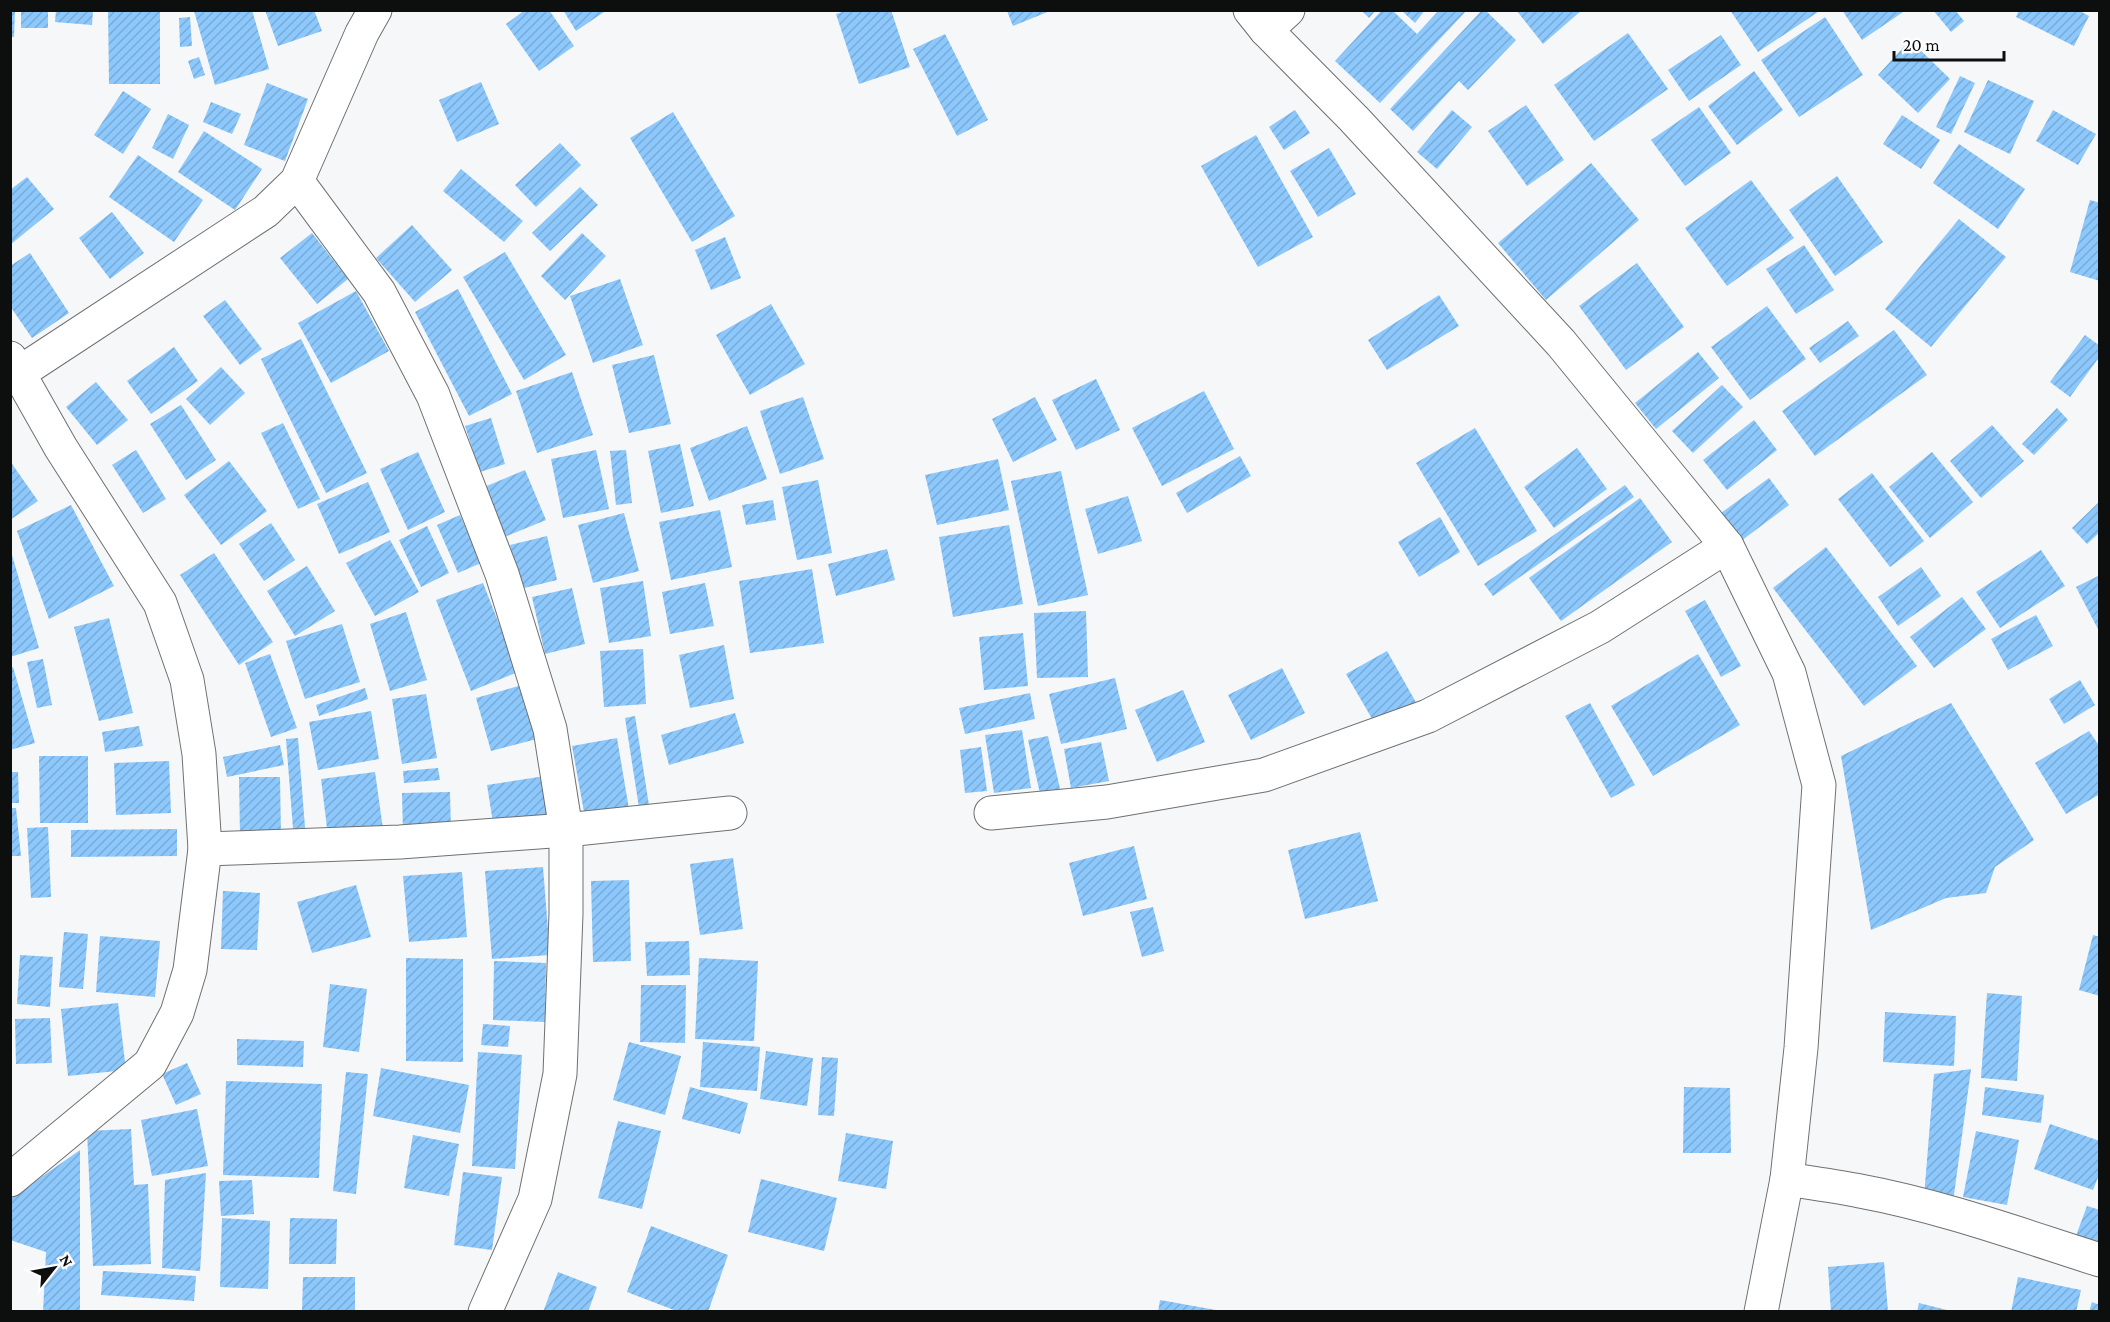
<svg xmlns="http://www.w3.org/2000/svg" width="2110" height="1322" font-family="'Crimson Pro',serif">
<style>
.building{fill:url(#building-hatch)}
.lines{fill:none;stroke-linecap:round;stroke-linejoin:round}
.minor-casing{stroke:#6f7071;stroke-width:35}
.minor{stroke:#fff;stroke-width:33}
</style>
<defs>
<pattern id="building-hatch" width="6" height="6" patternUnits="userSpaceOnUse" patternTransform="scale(1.5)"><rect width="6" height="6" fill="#8cc8fc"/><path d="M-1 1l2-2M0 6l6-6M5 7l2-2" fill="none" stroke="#78abd7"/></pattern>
</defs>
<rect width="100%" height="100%" fill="#f6f7f8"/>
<g class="building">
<polygon points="10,10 15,10 14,37 10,37"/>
<rect x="21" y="10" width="27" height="18"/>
<polygon points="56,10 93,10 92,25 55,22"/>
<polygon points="108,10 160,10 160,84 109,84"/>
<polygon points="252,10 269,69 215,85 194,11"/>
<polygon points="265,10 314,10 322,31 278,46"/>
<polygon points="525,10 549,10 574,46 539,71 506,24"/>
<polygon points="563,10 607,10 576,31"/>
<polygon points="848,10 891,10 910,67 859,84 836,14"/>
<polygon points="1361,10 1376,10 1369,18"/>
<polygon points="1382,10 1392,10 1417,34 1439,10 1467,10 1380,103 1335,61"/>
<polygon points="1401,10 1425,10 1415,23"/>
<polygon points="1482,10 1485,10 1516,40 1468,90 1459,81 1413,131 1390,109"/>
<polygon points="1516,10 1582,10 1543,44"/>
<polygon points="1730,10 1821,10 1758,52"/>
<polygon points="1842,10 1906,10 1862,40"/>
<polygon points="1933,10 1955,10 1964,21 1951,32"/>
<polygon points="2019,10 2078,10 2089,16 2074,46 2016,17"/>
<polygon points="1007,11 1050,11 1013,26"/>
<polygon points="190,17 192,46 180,47 179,18"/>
<polygon points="1825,17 1863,75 1799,117 1761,60"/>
<polygon points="1628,33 1668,89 1594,141 1554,85"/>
<polygon points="945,34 988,120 957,136 913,49"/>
<polygon points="1721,35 1741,65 1689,101 1668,70"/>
<polygon points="1910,40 1950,79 1918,113 1878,75"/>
<polygon points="199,57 205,75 194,79 188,61"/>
<polygon points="1754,71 1783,110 1737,145 1708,106"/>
<polygon points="1960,76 1975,83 1951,134 1936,127"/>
<polygon points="1988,80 2034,101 2010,154 1964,132"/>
<polygon points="481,82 499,124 457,142 439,100"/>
<polygon points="267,83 308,99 285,161 244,145"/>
<polygon points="123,91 151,109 123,154 94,135"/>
<polygon points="211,102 241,114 232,134 203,122"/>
<polygon points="1526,105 1564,160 1527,186 1488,131"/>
<polygon points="1699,107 1731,153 1685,186 1651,140"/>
<polygon points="1295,110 1310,133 1284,150 1269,127"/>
<polygon points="1452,110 1472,127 1437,169 1417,152"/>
<polygon points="2053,110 2096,134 2078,165 2036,141"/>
<polygon points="673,112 735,216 692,242 630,138"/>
<polygon points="168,114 189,125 173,159 152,148"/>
<polygon points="1902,115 1940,140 1921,169 1883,144"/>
<polygon points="204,131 262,169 235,210 178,172"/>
<polygon points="1256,135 1313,237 1258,267 1201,166"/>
<polygon points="560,143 581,165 536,207 515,185"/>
<polygon points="1959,144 2025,189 1998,229 1933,183"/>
<polygon points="1329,148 1356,194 1318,217 1290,171"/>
<polygon points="138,155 203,200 174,242 109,197"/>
<polygon points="1591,163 1639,220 1546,300 1498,243"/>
<polygon points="461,169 523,221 504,242 443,191"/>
<polygon points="1837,176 1883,242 1835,276 1789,210"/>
<polygon points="27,177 54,209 10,245 10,190"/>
<polygon points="1751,180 1794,238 1727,286 1685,228"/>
<polygon points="580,187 598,205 550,251 532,233"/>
<polygon points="2090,200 2100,203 2100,281 2070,272"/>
<polygon points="112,212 144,253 110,279 79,238"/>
<polygon points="1959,219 2006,257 1931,347 1885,309"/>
<polygon points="412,225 452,270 415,302 376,258"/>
<polygon points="312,233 348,279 317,304 280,258"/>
<polygon points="582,233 606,256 565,300 541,276"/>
<polygon points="725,237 741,278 711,290 695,250"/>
<polygon points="1804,245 1834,290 1796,314 1766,269"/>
<polygon points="505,252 566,355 524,380 463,277"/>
<polygon points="30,253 69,313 32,338 10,306 10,266"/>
<polygon points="1637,263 1684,327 1626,370 1579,306"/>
<polygon points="620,279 643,345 593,363 570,296"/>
<polygon points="458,289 512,394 469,416 415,312"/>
<polygon points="356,291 389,351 331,383 298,323"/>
<polygon points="1439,295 1459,326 1387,370 1368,340"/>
<polygon points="225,300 262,349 240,365 203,316"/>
<polygon points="771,304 805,364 750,395 716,335"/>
<polygon points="1767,306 1806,359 1750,400 1711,347"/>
<polygon points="1848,321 1859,336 1820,363 1809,348"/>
<polygon points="1894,330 1927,375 1815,456 1782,411"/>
<polygon points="2085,335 2100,346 2100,356 2070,397 2050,382"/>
<polygon points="301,339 367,473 326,493 261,359"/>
<polygon points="174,347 198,381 151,414 127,381"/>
<polygon points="1698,352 1719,378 1656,429 1635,403"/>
<polygon points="654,355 671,424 629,433 612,365"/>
<polygon points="221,367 245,393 210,425 186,399"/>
<polygon points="572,372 593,435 537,453 516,391"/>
<polygon points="1096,379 1120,430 1076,450 1052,400"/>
<polygon points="96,382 128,420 97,445 66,407"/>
<polygon points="1722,385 1743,407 1693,453 1672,431"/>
<polygon points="1204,391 1234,449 1162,486 1132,428"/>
<polygon points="803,397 824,459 780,474 760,411"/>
<polygon points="1035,397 1057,440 1013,462 992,419"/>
<polygon points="181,405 216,460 186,480 150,424"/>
<polygon points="2057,408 2068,420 2034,455 2022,444"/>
<polygon points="491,418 505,464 480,472 465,426"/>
<polygon points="1754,420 1777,450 1727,490 1703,460"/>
<polygon points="283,423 320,499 298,509 261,433"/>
<polygon points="1992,425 2024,461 1981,498 1950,461"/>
<polygon points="747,426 767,479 709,501 690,448"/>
<polygon points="1475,428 1537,531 1478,566 1416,463"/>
<polygon points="680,444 694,506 661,513 648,451"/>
<polygon points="1577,448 1607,489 1554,528 1524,487"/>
<polygon points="136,450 166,499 143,513 112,465"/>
<polygon points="596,450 609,509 563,518 551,459"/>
<polygon points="626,450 632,503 616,505 610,451"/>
<polygon points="418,452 445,512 408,530 380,469"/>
<polygon points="1932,452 1973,502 1930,538 1889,487"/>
<polygon points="1240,456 1251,476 1187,513 1176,493"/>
<polygon points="998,459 1009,510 937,525 925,475"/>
<polygon points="10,461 38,501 10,520"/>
<polygon points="229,461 267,511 221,545 184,495"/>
<polygon points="525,470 546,520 502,538 482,488"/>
<polygon points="1061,471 1088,595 1038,606 1011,481"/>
<polygon points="1872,473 1924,541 1890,567 1838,499"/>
<polygon points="1769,478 1789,505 1741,541 1721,513"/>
<polygon points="818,480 832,553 797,560 782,487"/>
<polygon points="368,482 390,532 339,554 317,504"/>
<polygon points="1625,485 1634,497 1493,596 1484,584"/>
<polygon points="1128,496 1142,541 1098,554 1085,509"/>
<polygon points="1640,498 1672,542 1561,621 1529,578"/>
<polygon points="773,500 776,520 746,525 742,505"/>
<polygon points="2100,501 2100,532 2087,544 2072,528"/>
<polygon points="71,505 114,586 49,619 17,531"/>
<polygon points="720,510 732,567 671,580 659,522"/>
<polygon points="624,513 639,571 593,583 578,525"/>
<polygon points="460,515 481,563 458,573 437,525"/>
<polygon points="1440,517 1460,552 1419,577 1398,542"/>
<polygon points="271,523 295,560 264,581 239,544"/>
<polygon points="1009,525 1023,604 953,617 939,537"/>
<polygon points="427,526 449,573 421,587 399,540"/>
<polygon points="547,536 557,580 520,589 510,545"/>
<polygon points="390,540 419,592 375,616 346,563"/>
<polygon points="1826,547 1917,666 1864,706 1773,588"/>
<polygon points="10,548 39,648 10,657"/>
<polygon points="887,549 895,580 836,596 828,564"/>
<polygon points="2041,550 2065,586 2000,628 1976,592"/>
<polygon points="214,553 273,642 239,665 180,575"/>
<polygon points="307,566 335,611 295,636 267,591"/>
<polygon points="1921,567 1941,596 1898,626 1878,597"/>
<polygon points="812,569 824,643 750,653 739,581"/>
<polygon points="2100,575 2100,633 2076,587"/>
<polygon points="643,581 651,636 609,643 600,588"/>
<polygon points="483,583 518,672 471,691 436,600"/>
<polygon points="705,583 714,626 670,634 662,592"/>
<polygon points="572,588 585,644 545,654 532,597"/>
<polygon points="1962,597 1986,629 1934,668 1910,637"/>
<polygon points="1705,600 1741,666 1721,677 1685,611"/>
<polygon points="1086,611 1088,677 1037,678 1034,613"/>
<polygon points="406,612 427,680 390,691 370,624"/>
<polygon points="2036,615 2053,646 2008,670 1991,639"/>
<polygon points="109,618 133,713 99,721 74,627"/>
<polygon points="342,624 360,682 305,699 286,641"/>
<polygon points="1023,633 1028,686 984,690 979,637"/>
<polygon points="724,645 734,699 690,708 679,655"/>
<polygon points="643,649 646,704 604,707 600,651"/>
<polygon points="1387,651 1418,706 1378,729 1346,674"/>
<polygon points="270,654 297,728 271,737 245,663"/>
<polygon points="1698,654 1740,725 1653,776 1611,706"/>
<polygon points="43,659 52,705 37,708 27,662"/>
<polygon points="13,667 35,743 10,750 10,668"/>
<polygon points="1282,668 1305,713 1251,740 1228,695"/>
<polygon points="1115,678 1127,729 1061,744 1049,694"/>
<polygon points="2080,680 2095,705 2064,724 2049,699"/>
<polygon points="522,685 537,739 491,751 476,698"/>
<polygon points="365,688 368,699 319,716 316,705"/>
<polygon points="1183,690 1205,742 1157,762 1135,710"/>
<polygon points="1030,693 1035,719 965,734 959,708"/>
<polygon points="426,694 437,758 402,764 392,699"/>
<polygon points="1590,703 1635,785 1611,798 1565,716"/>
<polygon points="1951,703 2034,840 1995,867 1986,893 1946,898 1871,930 1841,756"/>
<polygon points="371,711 379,759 318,770 309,722"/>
<polygon points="735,713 744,743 669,765 661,735"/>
<polygon points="635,716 650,812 640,814 625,718"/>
<polygon points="139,726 143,746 105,752 102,732"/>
<polygon points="1022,730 1031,788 994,793 985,735"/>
<polygon points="2089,731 2100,747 2100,794 2066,814 2035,763"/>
<polygon points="1048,736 1061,793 1041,798 1028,740"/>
<polygon points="298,738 306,840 294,841 286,739"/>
<polygon points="617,738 630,815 586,823 572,746"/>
<polygon points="1101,742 1109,781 1071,788 1064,749"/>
<polygon points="280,745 284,765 227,777 223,757"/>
<polygon points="981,747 987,791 965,793 960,750"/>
<polygon points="39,756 88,756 88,823 40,823"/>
<polygon points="169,761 171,813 116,815 114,763"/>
<polygon points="438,768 440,780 404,783 403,771"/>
<polygon points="10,772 18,772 19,803 10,803"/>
<polygon points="375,772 383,829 328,836 321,779"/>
<polygon points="545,776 553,820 494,829 487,785"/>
<polygon points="239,777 280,777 281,837 240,837"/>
<polygon points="450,792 451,832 403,833 402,793"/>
<polygon points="10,808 16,808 21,856 10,856"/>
<polygon points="48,827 51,897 31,898 27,828"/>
<polygon points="177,829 177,856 71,857 71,830"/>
<polygon points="1360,832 1378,901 1305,919 1288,850"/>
<polygon points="1134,846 1147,899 1083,916 1069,863"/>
<polygon points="733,858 743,929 700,935 690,864"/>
<polygon points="543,867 550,955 492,959 485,871"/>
<polygon points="462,872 467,937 409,942 403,876"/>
<polygon points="629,880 631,961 593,962 591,881"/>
<polygon points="356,885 371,937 312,953 297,902"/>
<polygon points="223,891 260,893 257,950 221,949"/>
<polygon points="1153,907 1164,951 1142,957 1130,912"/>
<polygon points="64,932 88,934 83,989 59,987"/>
<polygon points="2093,935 2100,937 2100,996 2079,990"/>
<polygon points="100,936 160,941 155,997 96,992"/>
<polygon points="689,941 690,975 647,976 645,942"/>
<polygon points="20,955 53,957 50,1007 17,1004"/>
<polygon points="406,958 463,959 463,1062 406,1061"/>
<polygon points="699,958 758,961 754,1041 695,1039"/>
<polygon points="494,961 546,963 545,1022 493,1020"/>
<polygon points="330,984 367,989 359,1052 323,1047"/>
<polygon points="641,985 686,985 685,1043 640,1042"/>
<polygon points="1987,993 2022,996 2017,1081 1981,1078"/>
<polygon points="118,1003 126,1070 68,1076 61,1009"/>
<polygon points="1885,1012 1956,1016 1954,1066 1883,1062"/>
<polygon points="50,1018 52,1063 16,1064 15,1019"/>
<polygon points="483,1024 510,1026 508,1047 481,1045"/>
<polygon points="237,1039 304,1041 303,1067 237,1065"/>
<polygon points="629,1042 681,1056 665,1115 613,1100"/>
<polygon points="703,1042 760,1047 757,1091 700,1087"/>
<polygon points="766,1051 813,1058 807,1106 760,1099"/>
<polygon points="478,1052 522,1055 515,1169 472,1166"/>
<polygon points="822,1057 838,1058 834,1116 818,1115"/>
<polygon points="187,1063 201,1094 176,1105 162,1074"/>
<polygon points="381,1068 469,1085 460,1133 373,1116"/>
<polygon points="1971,1069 1953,1202 1924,1197 1934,1074"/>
<polygon points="346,1072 368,1074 356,1194 333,1191"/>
<polygon points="226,1081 322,1084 319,1178 223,1175"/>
<polygon points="690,1087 748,1103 740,1134 682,1119"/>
<polygon points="1684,1087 1730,1088 1731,1153 1683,1153"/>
<polygon points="1985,1087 2044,1095 2041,1123 1982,1115"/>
<polygon points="197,1109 208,1166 152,1176 141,1120"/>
<polygon points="618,1121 661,1131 642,1209 598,1198"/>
<polygon points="2050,1124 2100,1141 2100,1172 2093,1190 2034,1169"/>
<polygon points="131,1129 134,1185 148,1184 151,1264 93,1266 87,1131"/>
<polygon points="1976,1131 2019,1140 2007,1205 1963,1197"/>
<polygon points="846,1133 893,1141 886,1189 838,1181"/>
<polygon points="413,1135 459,1144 449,1196 404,1188"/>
<polygon points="80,1150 80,1312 43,1312 46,1252 10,1240 10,1199"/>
<polygon points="463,1172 502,1177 492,1250 454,1245"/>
<polygon points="206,1173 200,1271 162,1268 165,1180"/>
<polygon points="761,1179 837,1198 824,1251 748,1232"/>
<polygon points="252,1180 254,1214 221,1216 219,1181"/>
<polygon points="2087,1206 2100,1210 2100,1249 2074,1241"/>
<polygon points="222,1218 270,1221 268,1289 220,1287"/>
<polygon points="290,1218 337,1219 336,1264 289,1264"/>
<polygon points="651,1226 728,1255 708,1312 679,1312 627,1292"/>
<polygon points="1884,1262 1888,1312 1831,1312 1828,1267"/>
<polygon points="103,1271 196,1276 194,1301 101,1295"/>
<polygon points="558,1272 597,1287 588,1312 543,1312"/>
<polygon points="303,1277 355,1277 355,1312 302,1312"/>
<polygon points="2018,1277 2081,1290 2076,1312 2011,1312"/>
<polygon points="1160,1300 1216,1310 1216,1312 1158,1312"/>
<polygon points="2092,1302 2100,1305 2100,1312 2089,1312"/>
<polygon points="1919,1303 1951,1311 1951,1312 1917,1312"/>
</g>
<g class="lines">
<g class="minor-casing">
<g id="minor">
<polyline points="1250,10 1266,30 1354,119 1561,343 1673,480 1727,546 1789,673 1819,785 1801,1048 1787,1179 1761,1312"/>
<polyline points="1266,30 1288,10"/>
<polyline points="297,181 379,292 433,395 502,574 550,729 566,830 566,914 560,1074 535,1199 485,1312"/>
<polyline points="10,358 61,448 160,603 187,680 199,754 205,849 190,970 177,1013 150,1064 10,1180"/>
<polyline points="19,373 266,211 297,181 362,33 375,10"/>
<polyline points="991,813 1107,802 1264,775 1428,716 1600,627 1727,546"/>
<polyline points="205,849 400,842 566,830 730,813"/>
<path d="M 1787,1179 C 1811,1183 1836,1186 1860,1191 C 1941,1206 2021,1235 2100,1260"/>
</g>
</g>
<use href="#minor" class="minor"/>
</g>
<rect width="2110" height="1322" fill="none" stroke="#0d0e0e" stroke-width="24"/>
<g transform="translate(54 1268) rotate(59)" stroke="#ffffff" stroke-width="4.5" paint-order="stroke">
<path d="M0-4.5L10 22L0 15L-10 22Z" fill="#0d0e0e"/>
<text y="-9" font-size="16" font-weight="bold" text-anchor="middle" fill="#0d0e0e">N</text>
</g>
<path d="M1894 51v9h110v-9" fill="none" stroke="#0d0e0e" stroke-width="3"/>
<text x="1903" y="51" font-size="18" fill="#0d0e0e" stroke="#ffffff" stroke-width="4.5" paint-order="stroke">20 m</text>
</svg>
